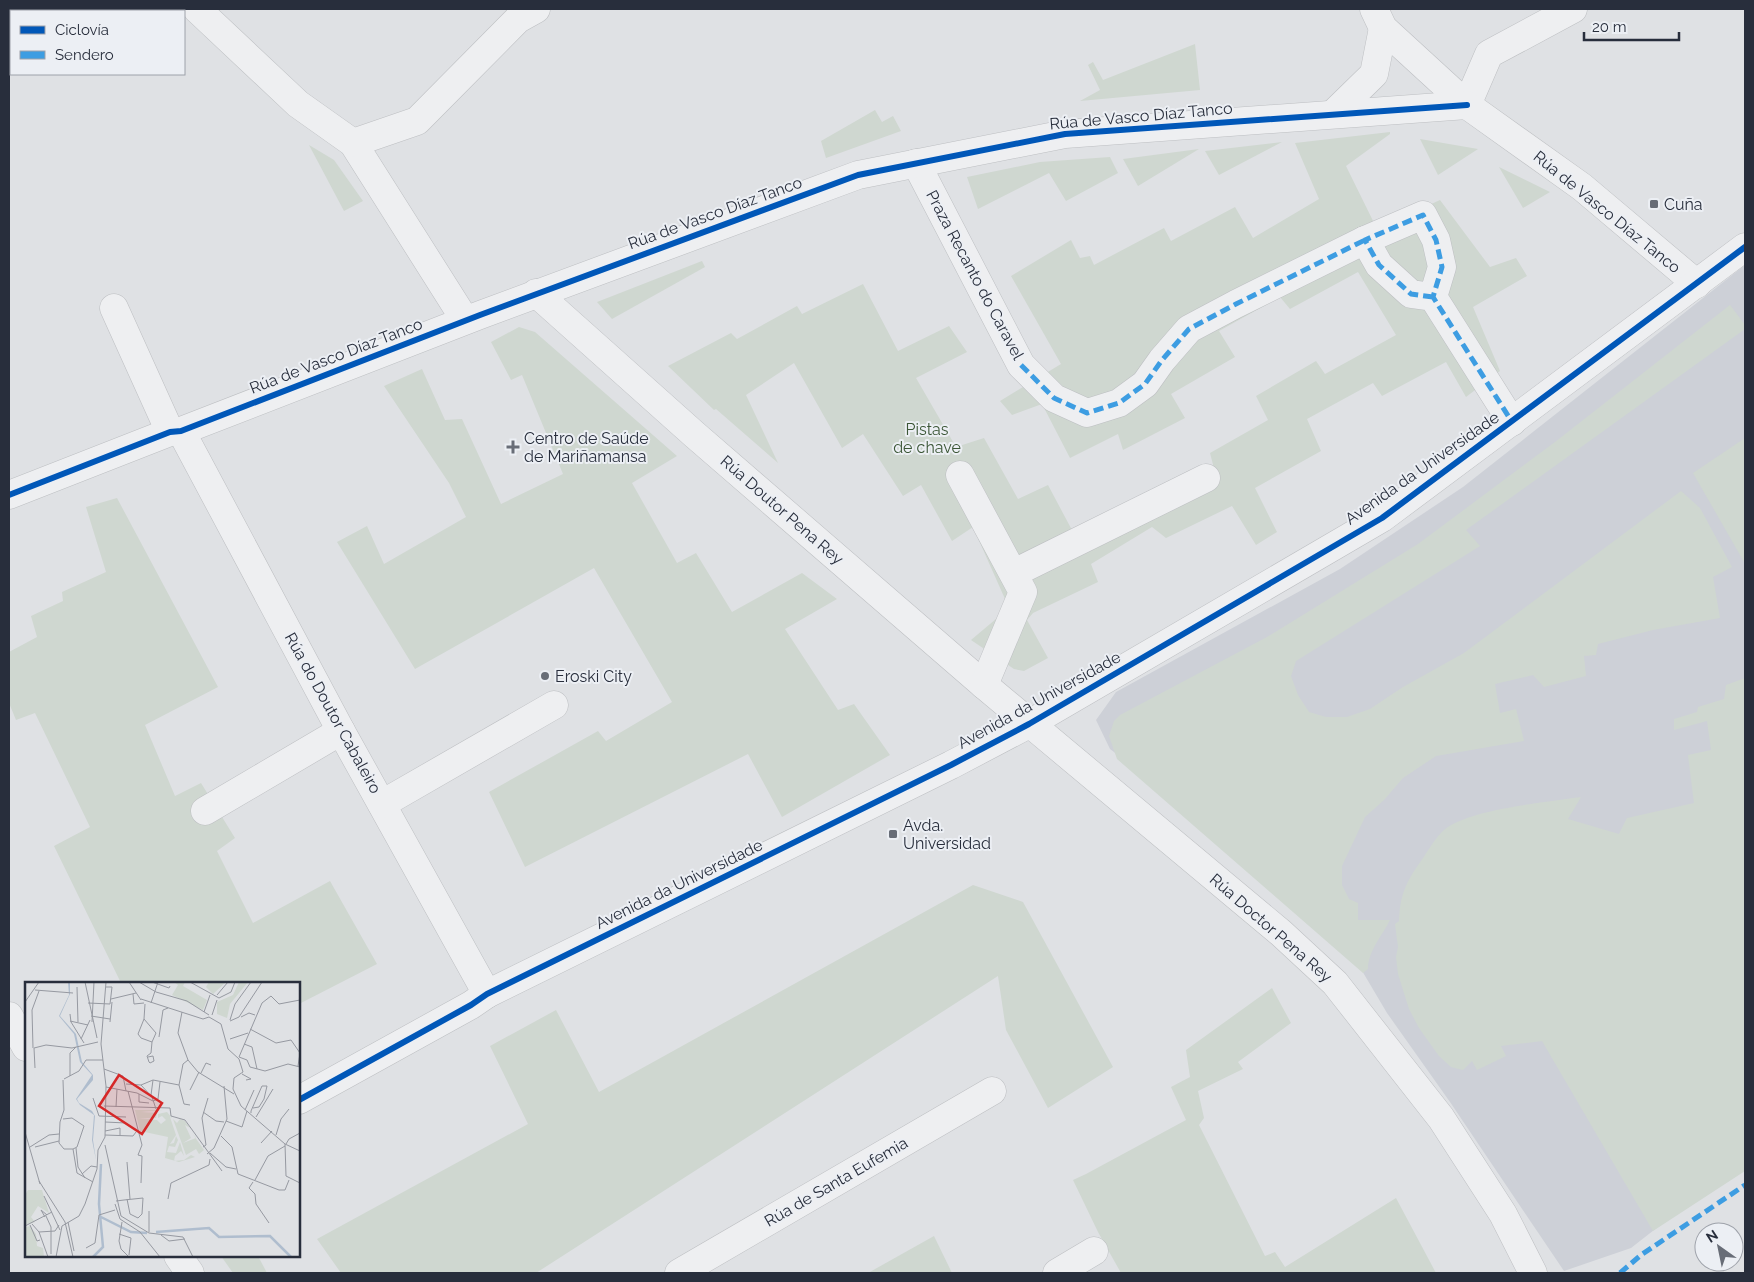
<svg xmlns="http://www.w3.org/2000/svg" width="1754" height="1282" font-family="Raleway,sans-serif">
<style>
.built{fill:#cdd0d7}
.green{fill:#cfd7d0}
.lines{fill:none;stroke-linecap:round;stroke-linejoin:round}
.minor-casing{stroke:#bdbfc2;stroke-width:29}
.tertiary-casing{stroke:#bdbfc2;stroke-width:29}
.minor{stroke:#eeeff1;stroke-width:28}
.tertiary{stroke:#eeeff1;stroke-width:28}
.quiet{stroke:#3d9de2;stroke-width:5;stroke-dasharray:10 5;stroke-linecap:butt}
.cycleway-casing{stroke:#eceff4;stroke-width:9}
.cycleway{stroke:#0057b8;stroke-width:6}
.poi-dot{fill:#686d77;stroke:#eceff4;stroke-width:2}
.labels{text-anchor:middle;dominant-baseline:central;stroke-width:4;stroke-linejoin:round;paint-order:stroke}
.street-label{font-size:16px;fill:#282e3c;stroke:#eceff4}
.poi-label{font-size:16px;fill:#282e3c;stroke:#eceff4;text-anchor:start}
.park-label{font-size:16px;fill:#3b5636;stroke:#eceff4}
.inset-river{fill:none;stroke:#afbdce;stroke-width:2.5}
.inset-road{fill:none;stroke:#9699a1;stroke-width:1}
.view{fill:#d62828;fill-opacity:0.15;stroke:#d62828;stroke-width:2.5}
.inset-edge{fill:none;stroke:#282e3c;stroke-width:2.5}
</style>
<rect width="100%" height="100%" fill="#dfe1e4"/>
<polygon class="built" points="1745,265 1745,1159 1631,1248 1564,1271 1450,1102 1387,1013 1358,964 1114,752 1110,749 1096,720 1116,692 1340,569 1463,487"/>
<g class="green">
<polygon points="1195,44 1200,90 1080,101 1100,90 1088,65 1093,62 1103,80"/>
<polygon points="875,110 882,122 893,116 901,131 826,158 821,141"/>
<polygon points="1390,132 1390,134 1346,166 1377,229 1440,200 1490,267 1516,258 1527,276 1473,307 1500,371 1466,397 1446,362 1382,396 1373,383 1307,419 1321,451 1255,488 1277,532 1256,545 1232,506 1166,538 1152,527 1091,564 1098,582 1033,613 1027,620 1048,658 1024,671 1014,669 971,640 1009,608 973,527 952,541 921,485 903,496 863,434 842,448 794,363 746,395 778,463 716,409 714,410 668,366 731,333 737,339 797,306 802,314 863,284 898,351 949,326 967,352 916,378 956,447 984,438 1018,499 1048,485 1073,532 1217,480 1210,453 1268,420 1256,396 1316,361 1325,374 1396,335 1358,272 1290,309 1280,297 1219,331 1235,357 1171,394 1185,418 1123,450 1118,434 1070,458 1042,404 1012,415 1000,401 1061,364 1011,276 1071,240 1080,258 1090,256 1094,265 1164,228 1171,241 1235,207 1253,238 1319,199 1295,143"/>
<polygon points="1420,139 1478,149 1438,175"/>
<polygon points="1282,142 1219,175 1205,151"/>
<polygon points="309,145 334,160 363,201 344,211"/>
<polygon points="1199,149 1138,186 1123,159"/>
<polygon points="1110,157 1118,173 1066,201 1049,173 978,209 967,177 1040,162"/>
<polygon points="1499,167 1550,192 1523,208"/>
<polygon points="702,261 705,267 612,319 597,302"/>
<path d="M 1730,305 L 1745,325 L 1745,329 L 1466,530 L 1480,546 L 1296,661 L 1291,676 L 1298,695 L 1309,712 L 1326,717 L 1347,717 L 1370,709 L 1403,687 L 1464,653 L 1681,491 L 1700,508 L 1732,567 L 1713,577 L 1720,618 L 1653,630 L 1598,644 L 1596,655 L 1584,656 L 1586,676 L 1544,687 L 1533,675 L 1495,684 L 1500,713 L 1516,709 L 1524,741 L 1436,756 L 1403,778 L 1384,800 L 1365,817 L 1342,866 L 1342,885 L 1349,899 L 1358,903 L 1358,920 L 1390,920 C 1382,936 1368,951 1368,969 L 1363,973 L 1117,759 L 1109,736 L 1114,721 L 1120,715 L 1267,637 L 1418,544 L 1555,442 Z"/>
<polygon points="519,327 535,332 677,456 632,483 677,563 696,553 732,612 802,573 837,599 785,629 838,710 854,704 890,755 782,817 748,754 525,867 489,792 598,731 606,741 672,702 594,568 415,669 337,542 367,526 384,564 466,517 449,483 384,386 422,369 445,420 462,419 501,504 563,474 522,375 511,380 491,342"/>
<polygon points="1745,438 1745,562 1744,562 1693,473"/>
<polygon points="117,498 218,687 145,725 175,796 201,783 235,838 217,851 253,923 330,881 377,964 299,1004 299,983 121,983 54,846 90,827 35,713 16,720 9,703 9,652 37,637 31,616 63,601 62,592 106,572 86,507"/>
<path d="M 1745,678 L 1745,1171 L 1653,1231 L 1542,1041 L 1501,1046 L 1506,1056 L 1477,1070 L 1472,1061 L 1463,1070 L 1451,1067 L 1439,1056 L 1419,1028 L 1409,1009 L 1398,974 L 1396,957 L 1398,947 L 1395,924 L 1399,921 C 1400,895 1406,882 1421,861 C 1428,851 1435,838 1444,830 C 1468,809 1548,802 1581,797 L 1568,819 L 1619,834 L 1627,818 L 1694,803 L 1688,755 L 1711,750 L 1707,721 L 1674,730 L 1674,719 L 1697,712 L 1698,707 L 1724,699 L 1726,685 Z"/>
<polygon points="973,885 1023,902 1113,1067 1048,1108 1006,1030 998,976 536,1273 341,1273 317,1239 528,1124 490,1046 556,1010 599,1092"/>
<polygon points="1272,988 1291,1023 1238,1062 1243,1069 1198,1091 1204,1118 1199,1125 1265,1256 1275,1252 1285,1267 1396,1198 1436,1273 1121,1273 1098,1232 1073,1180 1086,1174 1186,1120 1171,1087 1190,1077 1186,1050"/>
<polygon points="934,1236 952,1273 868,1273"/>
<polygon points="221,1256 258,1256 267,1273 233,1273"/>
</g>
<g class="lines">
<g class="minor-casing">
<g id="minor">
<polyline points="197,9 298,104 353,143 465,320"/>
<polyline points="1374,9 1383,28 1467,105 1582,187 1697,284"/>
<polyline points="1467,105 1489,54 1573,9"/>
<polyline points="1333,114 1374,74 1383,28"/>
<polyline points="353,143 417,121 518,19 536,9"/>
<polyline points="916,163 1021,365 1054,398 1087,413 1119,403 1145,384 1162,360 1189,329 1236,304 1365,240"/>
<polyline points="536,293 695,435 984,685 1281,933 1335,983 1441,1118 1503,1214 1533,1273"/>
<polyline points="1433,297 1411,294 1379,265 1365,240 1423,215 1436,240 1442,267 1433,297 1512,422"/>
<polyline points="114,308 170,432"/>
<polyline points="181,431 341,731 487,994"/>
<polyline points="960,475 1023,592 984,685"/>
<polyline points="9,495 170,432 181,431 480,315 858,175 1065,134 1467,105"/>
<polyline points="1014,573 1206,478"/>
<polyline points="382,804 554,705"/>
<polyline points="205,811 341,731"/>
<polyline points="299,1100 471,1005 487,994 951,765 1029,724 1382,518 1745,247"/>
<polyline points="679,1273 992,1091"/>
<polyline points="1057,1273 1094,1251"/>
</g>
</g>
<g class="tertiary-casing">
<g id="tertiary">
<polyline points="9,1016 26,1047"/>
<polyline points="178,1256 190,1273"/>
</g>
</g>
<use href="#minor" class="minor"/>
<use href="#tertiary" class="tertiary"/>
<g class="quiet">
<polyline points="1433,297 1411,294 1379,265 1365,240 1423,215 1436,240 1442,267 1433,297 1512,422"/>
<polyline points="1021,365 1054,398 1087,413 1119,403 1145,384 1162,360 1189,329 1236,304 1365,240"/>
<polyline points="1620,1273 1641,1255 1745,1185"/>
</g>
<g class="cycleway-casing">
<g id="cycleway">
<polyline points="9,495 170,432 181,431 480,315 858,175 1065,134 1467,105"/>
<polyline points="299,1100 471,1005 487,994 951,765 1029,724 1382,518 1745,247"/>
</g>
</g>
<use href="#cycleway" class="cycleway"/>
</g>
<g class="poi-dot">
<rect x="1649" y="199" width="10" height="10" rx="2.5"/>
<path d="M510.5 439.5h5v5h5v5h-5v5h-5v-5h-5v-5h5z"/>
<circle cx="545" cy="676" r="5"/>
<rect x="888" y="829" width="10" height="10" rx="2.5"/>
</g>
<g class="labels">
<g class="street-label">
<text transform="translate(1141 116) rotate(-5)">Rúa de Vasco Díaz Tanco</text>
<text transform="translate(1607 212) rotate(39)">Rúa de Vasco Díaz Tanco</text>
<text transform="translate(715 213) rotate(-20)">Rúa de Vasco Díaz Tanco</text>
<text transform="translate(975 275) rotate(62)">Praza Recanto do Caravel</text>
<text transform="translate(336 356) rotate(-21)">Rúa de Vasco Díaz Tanco</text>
<text transform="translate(1422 468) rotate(-35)">Avenida da Universidade</text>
<text transform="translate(782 510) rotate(41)">Rúa Doutor Pena Rey</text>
<text transform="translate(1039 700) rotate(-29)">Avenida da Universidade</text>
<text transform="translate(333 713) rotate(61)">Rúa do Doutor Cabaleiro</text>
<text transform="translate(679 884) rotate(-26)">Avenida da Universidade</text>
<text transform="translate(1271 928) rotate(41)">Rúa Doctor Pena Rey</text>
<text transform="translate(836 1182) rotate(-30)">Rúa de Santa Eufemia</text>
</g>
<g class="poi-label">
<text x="1664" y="204">Cuña</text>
<text x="524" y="438">Centro de Saúde<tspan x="524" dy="18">de Mariñamansa</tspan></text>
<text x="555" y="676">Eroski City</text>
<text x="903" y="825">Avda.<tspan x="903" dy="18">Universidad</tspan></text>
</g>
<g class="park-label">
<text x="927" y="429">Pistas<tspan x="927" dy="18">de chave</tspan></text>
</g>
</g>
<g transform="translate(25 982)">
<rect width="275" height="275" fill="#dfe1e4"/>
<path d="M 149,0 L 160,0 L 158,4 L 182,18 L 178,28 L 147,13 L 153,3 ZM 184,0 L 201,0 L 188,12 L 181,5 ZM 214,0 L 223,0 L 205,22 L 202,36 L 192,32 L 192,20 L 208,13 ZM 110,128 L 138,128 L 115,130 L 132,131 L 131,136 L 113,136 L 132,138 L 136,142 L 141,138 L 137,134 L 133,136 L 133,132 L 142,130 L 147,136 L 145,135 L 151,153 L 145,162 L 149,161 L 151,154 L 153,158 L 150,165 L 144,164 L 142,170 L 151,171 L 155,160 L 159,174 L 156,169 L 150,174 L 149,179 L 159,178 L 166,173 L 170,175 L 154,180 L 140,176 L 143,155 L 115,149 ZM 148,137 L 152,141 L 155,137 L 160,139 L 165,146 L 160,143 L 166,156 L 158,161 L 171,156 L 167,151 L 179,168 L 174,172 L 171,167 L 161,173 ZM 3,208 L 17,208 L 24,231 L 13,224 L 6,235 L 10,240 L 1,243 L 0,213 ZM 5,244 L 11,252 L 12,264 L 18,266 L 19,275 L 0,275 L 0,245 Z" fill="#cfd7d0"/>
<path d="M 43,0 L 45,0 L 45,12 L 35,34 L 51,52 L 57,80 L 68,93 L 68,98 L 52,117 L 54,121 L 67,129 L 70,134 L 68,158 L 71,178 L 67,158 L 69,133 L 55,123 L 51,117 L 67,93 L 55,80 L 49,52 L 34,34 L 44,13 Z" fill="#afbdce"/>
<path class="inset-river" d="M 76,235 L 106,250 L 122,251M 131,250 L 184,246 L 194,255 L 245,254 L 266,275M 68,275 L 78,265 L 74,222 L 76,182"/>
<path class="inset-road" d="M 60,0 L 72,56M 104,0 L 116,18M 114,0 L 131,10 L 162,19 L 184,33M 127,0 L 144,6 L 145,4M 165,0 L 194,16M 52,5 L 53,40M 10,8 L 48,11M 108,12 L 109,22 L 119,21M 192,13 L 203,0M 194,16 L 206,10 L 210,0M 86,17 L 111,11M 116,17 L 178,37 L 184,35M 0,20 L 14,0M 63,21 L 85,22 L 87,5 L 81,5M 126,21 L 133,0M 120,22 L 119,37 L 113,52 L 116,56 L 127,60M 157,30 L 153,51 L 163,78 L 173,90 L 209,112M 179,30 L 185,13M 45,32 L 46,40 L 59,61M 187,33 L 192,18M 66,34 L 85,37M 184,35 L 196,42 L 203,67 L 214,77 L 218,90 L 209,96 L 208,107 L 216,124 L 260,162 L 261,194 L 275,201M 216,35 L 224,31 L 230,33M 119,37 L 131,51 L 127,60 L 126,71 L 122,74 L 124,80 L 125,81 L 129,79 L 128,74 L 123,75M 205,38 L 210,22 L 226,0M 45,39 L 63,43M 205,39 L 214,35 L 237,0M 67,40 L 69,0M 85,40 L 87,20M 225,47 L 251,61 L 266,58 L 275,71 L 273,84M 134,55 L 138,28 L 143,26M 56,57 L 65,38M 205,57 L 223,51M 219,62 L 227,65 L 232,87M 8,66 L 7,28 L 14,9M 214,75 L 237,21 L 246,14 L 254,22 L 275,18M 214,75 L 222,78 L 225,85 L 240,89 L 263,82 L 275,85M 163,78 L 158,82 L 154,103 L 159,122 L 165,123M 10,86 L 9,66 L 21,63 L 47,66 L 73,60M 79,87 L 98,94 L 101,109M 176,91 L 181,81 L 186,83M 217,92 L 226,97 L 221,98M 45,94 L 45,71 L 51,65M 39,97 L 54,89 L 61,78 L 78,78M 38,98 L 39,128 L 35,140 L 34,161 L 39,167 L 48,167 L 52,191 L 68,200M 101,102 L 116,103 L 128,98 L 154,103M 116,103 L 127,115 L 131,127M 81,105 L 112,111 L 128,119M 165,108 L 174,90M 103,109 L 117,163 L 113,173 L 117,174 L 116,201M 114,112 L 114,120 L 124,121M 126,113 L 128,98M 68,116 L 74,134 L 101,135M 128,119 L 133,117 L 135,100M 79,124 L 145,126 L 146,134 L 160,138 L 197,189M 91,125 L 92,107M 220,128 L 229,108M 178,130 L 191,139 L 199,140M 226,131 L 226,129 L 233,113 L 237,104 L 242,104 L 239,117 L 234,125 L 228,126M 231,135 L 248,107M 38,137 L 47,136 L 59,144 L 52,165 L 48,167M 201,139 L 217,145 L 222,129M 80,140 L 101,141M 80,149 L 95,146 L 95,153M 0,150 L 15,202M 80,153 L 108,154 L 111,150M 251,153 L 256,137 L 264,127M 196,154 L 207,165 L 213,192 L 254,208 L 260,208 L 264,198M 236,161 L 247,149M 260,162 L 275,169M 261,162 L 264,157 L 275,151M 80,163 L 96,234 L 124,251 L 158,255 L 168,275M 5,165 L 24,153 L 34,152M 10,165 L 34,159M 178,165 L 181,163 L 177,136 L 183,116M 51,166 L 53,185 L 60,196M 185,171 L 201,185 L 211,187M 182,172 L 189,166 L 202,137 L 199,104M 102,180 L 105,217M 57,192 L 66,184 L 72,185M 230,198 L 243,174 L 260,164M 14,199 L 40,240 L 48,275M 228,200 L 224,206 L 230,212 L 231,222 L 244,241M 19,214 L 35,248M 143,217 L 146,201 L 184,183 L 185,177M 91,219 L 99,218 L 118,216 L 117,232 L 113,236 L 105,232 L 102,217M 90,222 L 95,237 L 115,250 L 135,275M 21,234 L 26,245 L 26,272M 20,235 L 16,228 L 22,233M 43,240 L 49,269M 97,240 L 94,259 L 96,267 L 104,275M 7,242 L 14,250 L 30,249 L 34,243M 5,243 L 12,259 L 15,258M 0,244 L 27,230M 14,250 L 23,275M 124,250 L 124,229M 94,252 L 106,256 L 104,273M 136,253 L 144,259 L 160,257M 61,266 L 70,261 L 74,233 L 90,228M 31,275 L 37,244 L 54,234 L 60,222 L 72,187 L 73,168 L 80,155 L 81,104 L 76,62 L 81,0"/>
<path class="view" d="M 94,93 L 137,121 L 117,152 L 74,124 Z"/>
<rect width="275" height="275" class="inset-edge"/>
</g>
<rect width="1754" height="1282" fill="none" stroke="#282e3c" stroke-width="20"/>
<rect x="10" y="10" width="175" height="65" fill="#eceff4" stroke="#9ea2aa"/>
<rect x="20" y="26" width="25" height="8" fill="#0057b8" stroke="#9ea2aa"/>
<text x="55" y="35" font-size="15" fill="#282e3c">Ciclovía</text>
<rect x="20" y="51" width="25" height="8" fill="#3d9de2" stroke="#9ea2aa"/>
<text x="55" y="60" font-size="15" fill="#282e3c">Sendero</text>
<g transform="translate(1719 1247) rotate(327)"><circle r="24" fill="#eceff4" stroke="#9ea2aa"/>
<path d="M0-4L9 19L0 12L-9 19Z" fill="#686d77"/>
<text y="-8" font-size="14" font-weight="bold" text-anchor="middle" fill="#282e3c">N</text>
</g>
<path d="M1584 32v8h95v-8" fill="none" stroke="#282e3c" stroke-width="2.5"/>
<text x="1592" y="32" font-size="15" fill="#282e3c" stroke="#eceff4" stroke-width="4" paint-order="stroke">20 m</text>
</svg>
